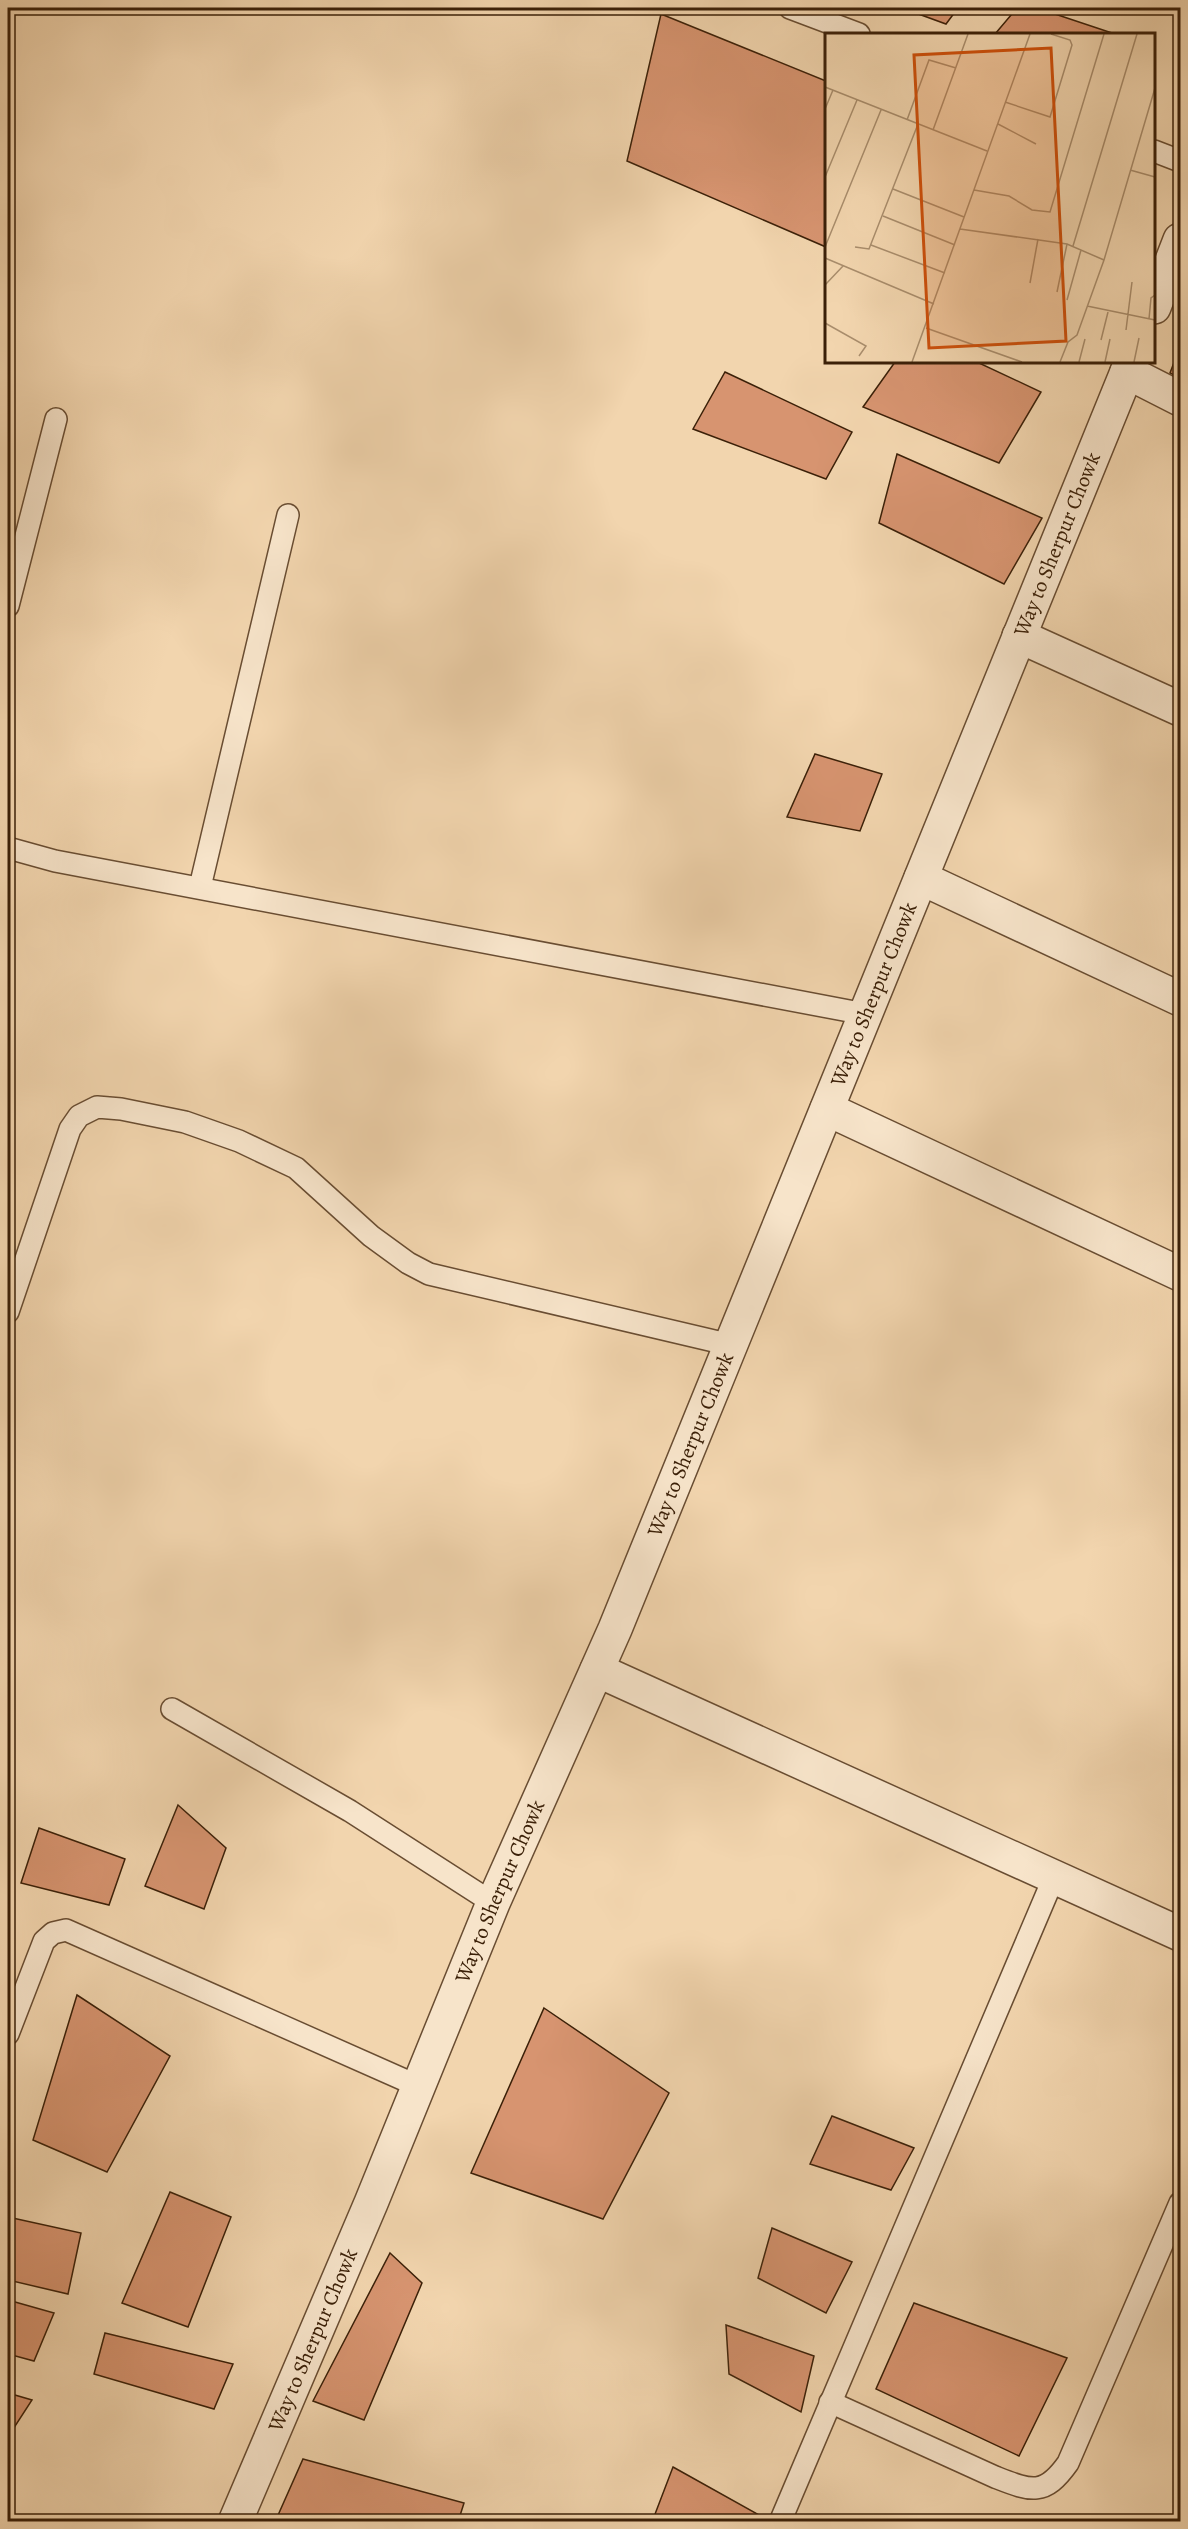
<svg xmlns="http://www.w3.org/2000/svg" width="1188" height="2529" font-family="Alegreya,serif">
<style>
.building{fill:#d79470;stroke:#3b2008;stroke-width:1.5}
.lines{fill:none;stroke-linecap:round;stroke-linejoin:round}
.service-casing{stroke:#694d32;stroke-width:24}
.minor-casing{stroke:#694d32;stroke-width:36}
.tertiary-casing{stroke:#694d32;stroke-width:36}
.service{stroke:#f7e4ca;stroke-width:21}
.minor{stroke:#f7e4ca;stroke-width:33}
.tertiary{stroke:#f7e4ca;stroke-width:33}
.labels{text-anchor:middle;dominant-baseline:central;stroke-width:6;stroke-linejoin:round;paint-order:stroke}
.street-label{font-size:21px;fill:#3b2008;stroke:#f7e4ca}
.inset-road{fill:none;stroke:#a98d6c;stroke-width:1.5}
.view{fill:#ce500b;fill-opacity:0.15;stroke:#ce500b;stroke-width:3}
.inset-edge{fill:none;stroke:#3b2008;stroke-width:3}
</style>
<rect width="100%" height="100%" fill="#f2d5ae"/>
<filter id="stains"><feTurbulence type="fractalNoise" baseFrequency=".00333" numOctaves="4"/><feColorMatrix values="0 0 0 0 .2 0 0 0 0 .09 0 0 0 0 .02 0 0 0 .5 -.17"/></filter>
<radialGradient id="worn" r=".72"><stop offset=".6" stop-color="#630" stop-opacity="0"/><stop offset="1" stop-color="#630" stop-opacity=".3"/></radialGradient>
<g class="building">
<polygon points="902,8 958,8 946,24"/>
<polygon points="1017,8 1037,8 1115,34 995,34"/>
<polygon points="661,14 826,81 826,247 627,161"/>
<polygon points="1180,347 1180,378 1170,373"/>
<polygon points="895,362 977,362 1041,392 999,463 863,407"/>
<polygon points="725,372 852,432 826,479 693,429"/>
<polygon points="897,454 1042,518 1004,584 879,523"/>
<polygon points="815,754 882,774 860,831 787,817"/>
<polygon points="178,1805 226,1848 204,1909 145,1886"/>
<polygon points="39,1828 125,1859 109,1905 21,1883"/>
<polygon points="77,1995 170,2056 107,2172 33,2140"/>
<polygon points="544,2008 669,2093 603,2219 471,2173"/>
<polygon points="832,2116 914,2148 891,2190 810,2164"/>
<polygon points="170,2192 231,2217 188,2327 122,2303"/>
<polygon points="8,2217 81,2233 68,2294 8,2280"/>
<polygon points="772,2228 852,2262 826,2313 758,2278"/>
<polygon points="390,2253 422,2283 364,2420 313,2401"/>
<polygon points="8,2300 54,2313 34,2361 8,2354"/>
<polygon points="914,2303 1067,2358 1019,2456 876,2389"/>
<polygon points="726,2325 814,2356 801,2412 729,2374"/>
<polygon points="105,2333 233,2364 214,2409 94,2374"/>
<polygon points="8,2393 32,2400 8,2437"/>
<polygon points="303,2459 464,2503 458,2522 275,2522"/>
<polygon points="673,2467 761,2516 759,2522 652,2522"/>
</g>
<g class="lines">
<g class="service-casing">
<g id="service">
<polyline points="790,8 859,34"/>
<polyline points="1154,151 1180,161"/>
<polyline points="8,606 56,419"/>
<polyline points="8,848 55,861 865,1014"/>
<polyline points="200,887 288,515"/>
<polyline points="8,1312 70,1129 79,1116 97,1107 121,1109 185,1122 239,1141 296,1168 371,1236 408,1263 429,1274 731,1345"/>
<polyline points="172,1709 350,1811 493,1903"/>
<polyline points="8,2034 44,1941 53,1933 66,1930 418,2086"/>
<path d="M 830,2402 L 995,2477 C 1031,2491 1044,2497 1068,2463 L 1180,2203"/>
<polyline points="780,2522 1054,1877"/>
</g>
</g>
<g class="minor-casing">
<g id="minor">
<polyline points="1127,372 1180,399"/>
<polyline points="1019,636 1180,709"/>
<polyline points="921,878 1180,999"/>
<polyline points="827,1109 1180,1274"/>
<polyline points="597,1670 1180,1934"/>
</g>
</g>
<g class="tertiary-casing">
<g id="tertiary">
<polyline points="1154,307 1180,240"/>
<path id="s1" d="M 235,2522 L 371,2203 L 493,1903 L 615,1629 L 1131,362"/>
</g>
</g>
<use href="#service" class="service"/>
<use href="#minor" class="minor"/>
<use href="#tertiary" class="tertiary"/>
</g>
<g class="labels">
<g class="street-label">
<text stroke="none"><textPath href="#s1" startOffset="2142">Way to Sherpur Chowk</textPath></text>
<text stroke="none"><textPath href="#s1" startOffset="1656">Way to Sherpur Chowk</textPath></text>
<text stroke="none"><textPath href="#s1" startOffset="1170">Way to Sherpur Chowk</textPath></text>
<text stroke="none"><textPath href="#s1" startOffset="684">Way to Sherpur Chowk</textPath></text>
<text stroke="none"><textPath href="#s1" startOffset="198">Way to Sherpur Chowk</textPath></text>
</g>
</g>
<g transform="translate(825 33)">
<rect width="330" height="330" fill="#f2d5ae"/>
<path class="inset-road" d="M 0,54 L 162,118M 180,69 L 225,84 L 247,12 L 245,7 L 226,1M 0,76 L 8,57M 82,87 L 104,27 L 131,35M 173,91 L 211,111M 108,97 L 143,1M 305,137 L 330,144M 0,144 L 32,67M 68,156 L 139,184M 149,157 L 184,163 L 207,177 L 225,179 L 279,1M 58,183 L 130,212M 135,196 L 242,211 L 279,227M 46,212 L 120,240M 248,213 L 312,1M 0,214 L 56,77M 30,214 L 44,216 L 93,91M 0,225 L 109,271M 205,250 L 213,206M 0,252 L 18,233M 232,259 L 242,211M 242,267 L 256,217M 262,273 L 330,287M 324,286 L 326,265 L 330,262M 0,290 L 41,313 L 34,323M 101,295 L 197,329M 301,297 L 307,249M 276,307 L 283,279M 87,329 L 205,1M 235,329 L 243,309 L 252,302 L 279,227 L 330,55M 254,329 L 260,306M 280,329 L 285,306M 309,329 L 314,305"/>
<path class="view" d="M 226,15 L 241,308 L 104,315 L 89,22 Z"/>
<rect width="330" height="330" class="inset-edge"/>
</g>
<rect width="1188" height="2529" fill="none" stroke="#f2d5ae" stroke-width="30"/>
<rect x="9" y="9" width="1170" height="2511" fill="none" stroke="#3b2008" stroke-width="3"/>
<rect x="15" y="15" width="1158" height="2499" fill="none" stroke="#3b2008" stroke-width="1.5"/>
<rect width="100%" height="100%" filter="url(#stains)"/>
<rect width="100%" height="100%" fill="url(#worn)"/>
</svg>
